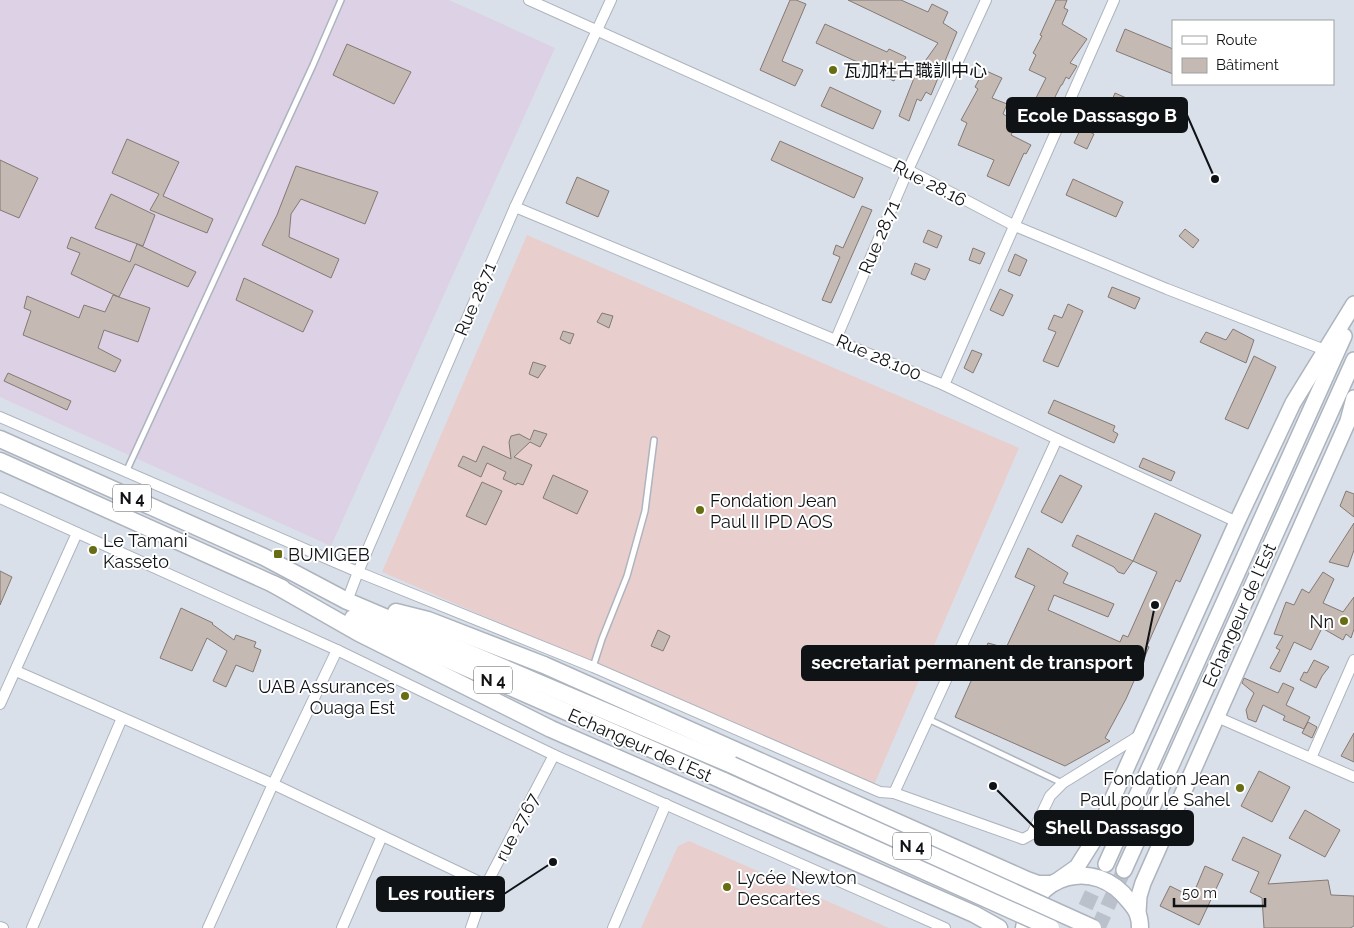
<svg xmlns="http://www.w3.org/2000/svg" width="1354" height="928" font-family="Raleway,'Noto Sans SC',sans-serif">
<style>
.industrial{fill:#dcd1e5}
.education{fill:#e9cece}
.building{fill:#c5b9b3;stroke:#847974}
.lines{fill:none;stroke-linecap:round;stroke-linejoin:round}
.primary-tunnel{stroke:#bbc1ca;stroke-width:15;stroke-dasharray:15 8;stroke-linecap:butt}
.service-casing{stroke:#adb4be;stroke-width:8}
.minor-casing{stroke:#adb4be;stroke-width:12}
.primary-casing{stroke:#adb4be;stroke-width:18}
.trunk-casing{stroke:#adb4be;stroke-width:19}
.service{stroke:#fff;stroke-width:5}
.minor{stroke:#fff;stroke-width:10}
.primary{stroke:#fff;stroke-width:15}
.trunk{stroke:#fff;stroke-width:16}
.trunk-bridge-casing{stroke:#adb4be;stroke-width:19;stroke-linecap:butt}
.trunk-bridge{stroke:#fff;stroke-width:16}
.poi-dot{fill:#666d12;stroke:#fff;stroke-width:2}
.labels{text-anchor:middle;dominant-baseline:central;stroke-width:4;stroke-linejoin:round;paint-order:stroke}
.shield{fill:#fff;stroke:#585a5c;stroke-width:1}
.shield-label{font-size:16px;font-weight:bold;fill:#101316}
.poi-label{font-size:18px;fill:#101316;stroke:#fff;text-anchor:start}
.street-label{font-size:18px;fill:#101316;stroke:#fff}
.leader{fill:none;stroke:#101316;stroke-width:2}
.callout-dot{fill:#101316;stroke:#fff;stroke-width:2}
.callout{fill:#101316;stroke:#101316;stroke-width:2}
.callout-label{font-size:19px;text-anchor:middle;font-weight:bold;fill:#fff}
</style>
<rect width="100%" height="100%" fill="#d9e0ea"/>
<polygon class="industrial" points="0,0 449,0 555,48 331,546 0,397"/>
<g class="education">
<polygon points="527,235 1019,448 874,785 382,572"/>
<polygon points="689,841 889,928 641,928 678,846"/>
</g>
<g class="building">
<polygon points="790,0 796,0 806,4 782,61 803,70 795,86 760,70"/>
<polygon points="848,0 901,0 928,12 932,4 948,12 943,23 957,32 931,95 926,92 921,101 917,99 909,121 899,116 920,63 923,64 938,43"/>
<polygon points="1056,0 1067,0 1064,8 1068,10 1062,24 1087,39 1070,63 1077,66 1069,79 1066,77 1062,85 1061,85 1043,121 1028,114 1046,78 1029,70 1036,55 1033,53 1042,36 1040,35"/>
<polygon points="825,24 887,52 889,49 906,57 894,81 878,74 879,72 816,43"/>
<polygon points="1125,29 1173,49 1173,74 1116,51"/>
<polygon points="347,44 411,72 394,104 333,75"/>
<polygon points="984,70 1002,78 992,98 1007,104 1003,114 1017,122 1011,135 1031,145 1026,154 1024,153 1009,186 987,176 994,160 958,145 967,123 961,120 978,89 975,87"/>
<polygon points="830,87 881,111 873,129 821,106"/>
<polygon points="1115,93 1165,115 1158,130 1109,107"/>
<polygon points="1081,128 1094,134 1087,149 1074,143"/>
<polygon points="127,139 179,162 163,196 213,219 207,233 150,210 159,194 112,173"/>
<polygon points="780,141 863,178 854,198 771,160"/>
<polygon points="0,160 38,178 19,218 0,210"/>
<polygon points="296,166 378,192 365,224 301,199 291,214 289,237 339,259 331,278 262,245 277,215"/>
<polygon points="577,177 609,191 598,217 566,203"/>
<polygon points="1073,179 1123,202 1116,217 1066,195"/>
<polygon points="111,194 155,215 143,246 95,228"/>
<polygon points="862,206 872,210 831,303 822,300 840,257 833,254 836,245 843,248"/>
<polygon points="1185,229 1199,240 1193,248 1179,236"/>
<polygon points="928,230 942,236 937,248 923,242"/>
<polygon points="71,237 130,262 137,244 196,272 188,287 135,264 119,297 71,274 80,253 67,248"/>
<polygon points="973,248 985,253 980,264 969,260"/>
<polygon points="1015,254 1027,260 1020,276 1008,271"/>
<polygon points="915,263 930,269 925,280 911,274"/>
<polygon points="244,278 313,311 303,332 236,300"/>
<polygon points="1112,287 1140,298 1135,309 1108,297"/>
<polygon points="1000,289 1013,295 1003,316 990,310"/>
<polygon points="113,295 150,308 138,342 104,330 98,348 121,360 115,372 23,335 31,311 24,308 27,296 79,318 84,305 105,312"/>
<polygon points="1068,304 1083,311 1058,367 1043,361 1056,332 1048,329 1054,315 1062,318"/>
<polygon points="602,313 613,316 609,328 597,322"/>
<polygon points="1233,329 1254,340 1246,363 1200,342 1206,332 1226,340"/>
<polygon points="563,331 574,334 570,344 560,339"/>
<polygon points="972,350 982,354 973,373 964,368"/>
<polygon points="1254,356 1276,367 1248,429 1225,419"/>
<polygon points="533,362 546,366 538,378 529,374"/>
<polygon points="8,373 71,401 67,410 4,381"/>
<polygon points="1054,400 1115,426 1113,431 1118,434 1114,443 1048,413"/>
<polygon points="534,430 547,434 540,447 530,442 514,457 532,465 523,485 517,483 516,485 503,479 506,472 487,463 481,477 458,466 463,456 476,462 483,446 511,459 509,442 511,436 519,434 530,440"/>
<polygon points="1143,458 1175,472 1171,481 1139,467"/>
<polygon points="553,475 588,491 577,514 543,498"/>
<polygon points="1060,475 1082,486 1062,523 1041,512"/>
<polygon points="482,482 502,491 486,525 466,516"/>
<polygon points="1346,491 1354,494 1354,517 1340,506"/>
<polygon points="1155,513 1201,535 1180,582 1176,580 1147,646 1149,647 1126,699 1105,738 1110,741 1065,766 955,717 988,643 1006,648 1035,586 1015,577 1028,548 1068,573 1063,583 1114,604 1108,617 1054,595 1048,610 1120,642 1123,635 1128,637 1157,572 1133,561"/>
<polygon points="1354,523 1354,550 1348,567 1329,562"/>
<polygon points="1077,535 1133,561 1124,574 1118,572 1114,567 1072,546"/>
<polygon points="0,571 12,577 0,605"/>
<polygon points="1323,572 1334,579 1323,603 1343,612 1354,597 1354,629 1351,638 1346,634 1343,640 1322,628 1311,650 1294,642 1280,672 1270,668 1280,650 1276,648 1283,636 1274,634 1286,602 1294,605 1302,589 1309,593"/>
<polygon points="181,608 213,623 212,624 234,640 236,635 256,642 254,647 261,650 253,672 236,665 226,687 213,681 227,651 207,638 192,671 160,658"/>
<polygon points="658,630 670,636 663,651 651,646"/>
<polygon points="1314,660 1329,667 1322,676 1316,688 1300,680 1304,672 1307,673"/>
<polygon points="1244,678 1278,693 1283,683 1294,688 1286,705 1310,717 1304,729 1283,720 1285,716 1263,705 1256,722 1248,719 1246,710 1254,693 1242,683"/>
<polygon points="1308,722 1317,727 1312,738 1302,733"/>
<polygon points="1354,733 1354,762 1341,756"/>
<polygon points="1259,771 1290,787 1272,822 1241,806"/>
<polygon points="1305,810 1340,830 1325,857 1289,838"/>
<polygon points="1243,837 1281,855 1268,884 1328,880 1331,895 1354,896 1354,926 1350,928 1264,928 1262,898 1250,892 1259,872 1232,860"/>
<polygon points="1205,866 1223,874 1199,925 1160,906 1170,886 1192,897"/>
</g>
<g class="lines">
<g class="primary-tunnel">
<polyline points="1076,928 1104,867"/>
<polyline points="1098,928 1124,870"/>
</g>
<g class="service-casing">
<g id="service">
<polyline points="126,472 313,65 341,0"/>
<polyline points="593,667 602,639 627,576 645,511 654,440"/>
<polyline points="928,719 1062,783"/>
</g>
</g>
<g class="minor-casing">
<g id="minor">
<polyline points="529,0 908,170 1015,226 1167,289 1330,352"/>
<polyline points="515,207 944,385 1057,439 1237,522"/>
<polyline points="836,339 908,170 986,0"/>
<polyline points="944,385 1114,0"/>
<polyline points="0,417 358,572 593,667 880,792 894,793 1023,839 1032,834 1050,796 1063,783 1142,734"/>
<polyline points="0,498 337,650 554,755 945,928"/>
<polyline points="347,601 358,572 515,207 611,0"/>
<polyline points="16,671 273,784 486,885"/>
<polyline points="0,704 77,533"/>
<polyline points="1217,717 1354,777"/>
<polyline points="1311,758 1354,660"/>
<polyline points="894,793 1057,439"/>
<polyline points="0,927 3,928"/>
<polyline points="32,928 122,718"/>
<polyline points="208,928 273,784 337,650"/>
<polyline points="342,928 382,836"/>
<polyline points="471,928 486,885 554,755"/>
<polyline points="613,928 666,804"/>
</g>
</g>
<g class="primary-casing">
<g id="primary">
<polyline points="1106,864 1344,336"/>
<polyline points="1124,870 1354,360"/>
<polyline points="1060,879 1077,867 1094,840 1237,522 1293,403 1354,304"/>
<polyline points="1138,912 1139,896 1143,883 1348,421 1354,398"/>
</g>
</g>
<g class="trunk-casing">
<g id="trunk">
<polyline points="0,439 264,557 347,601 732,765"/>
<polyline points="0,461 282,588"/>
<polyline points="273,584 359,633 551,729 974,914 999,928"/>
<polyline points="396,612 428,620 544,665 1027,880 1038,884 1050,884"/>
<polyline points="353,618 724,781"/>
<path d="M 1024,928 C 1033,874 1095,856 1129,901 C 1137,910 1140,916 1140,928"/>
</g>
</g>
<use href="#service" class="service"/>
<use href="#minor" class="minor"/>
<use href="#primary" class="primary"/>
<use href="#trunk" class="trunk"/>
<g class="trunk-bridge-casing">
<g id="trunk-bridge">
<polyline points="732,765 1093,928"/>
<polyline points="724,781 1051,928"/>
</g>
</g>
<use href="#trunk-bridge" class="trunk-bridge"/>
</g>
<g class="poi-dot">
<circle cx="833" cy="70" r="5"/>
<circle cx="700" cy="510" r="5"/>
<circle cx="93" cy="550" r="5"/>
<rect x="273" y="549" width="10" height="10" rx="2.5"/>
<circle cx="1344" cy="621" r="5"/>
<circle cx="405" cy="696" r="5"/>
<circle cx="1240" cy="788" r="5"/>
<circle cx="727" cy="887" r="5"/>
</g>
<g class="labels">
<g class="shield">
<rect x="113" y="484.5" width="38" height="27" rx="4"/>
<rect x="474" y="666.5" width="38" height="27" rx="4"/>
<rect x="893" y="832.5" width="38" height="27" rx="4"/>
</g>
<g class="shield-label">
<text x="132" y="498">N 4</text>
<text x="493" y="680">N 4</text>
<text x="912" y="846">N 4</text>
</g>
<g class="poi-label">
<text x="843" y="70">瓦加杜古職訓中心</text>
<text x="710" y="500">Fondation Jean<tspan x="710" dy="21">Paul II IPD AOS</tspan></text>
<text x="103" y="540">Le Tamani<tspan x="103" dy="21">Kasseto</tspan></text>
<text x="288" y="554">BUMIGEB</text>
<text x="1334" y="621" text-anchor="end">Nn</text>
<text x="395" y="686" text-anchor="end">UAB Assurances<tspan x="395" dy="21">Ouaga Est</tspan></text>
<text x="1230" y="778" text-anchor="end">Fondation Jean<tspan x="1230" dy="21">Paul pour le Sahel</tspan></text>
<text x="737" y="877">Lycée Newton<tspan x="737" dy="21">Descartes</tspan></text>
</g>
<g class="street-label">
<text transform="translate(930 183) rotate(27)">Rue 28.16</text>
<text transform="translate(879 237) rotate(-67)">Rue 28.71</text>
<text transform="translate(475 299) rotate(-67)">Rue 28.71</text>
<text transform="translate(879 357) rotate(23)">Rue 28.100</text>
<text transform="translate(1239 615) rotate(-66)">Echangeur de l´Est</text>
<text transform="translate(640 745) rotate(24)">Echangeur de l´Est</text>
<text transform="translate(517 827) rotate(-62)">rue 27.67</text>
</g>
</g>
<path class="leader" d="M1215 179L1187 115M1155 605L1143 663M993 786L1035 828M553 862L504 894"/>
<g class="callout-dot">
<circle cx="1215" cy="179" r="5"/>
<circle cx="1155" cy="605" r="5"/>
<circle cx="993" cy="786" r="5"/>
<circle cx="553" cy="862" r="5"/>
</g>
<g class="callout">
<rect x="1007" y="98" width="180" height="34" rx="5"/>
<rect x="802" y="646" width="341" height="34" rx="5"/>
<rect x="1035" y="811" width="158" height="34" rx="5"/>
<rect x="377" y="877" width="127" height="34" rx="5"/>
</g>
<g class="callout-label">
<text x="1097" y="122">Ecole Dassasgo B</text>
<text x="972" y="669">secretariat permanent de transport</text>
<text x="1114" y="834">Shell Dassasgo</text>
<text x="441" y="900">Les routiers</text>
</g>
<rect x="1172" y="20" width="162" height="65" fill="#ffffff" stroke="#9fa1a2"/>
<rect x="1182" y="36" width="25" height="8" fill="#ffffff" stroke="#9fa1a2"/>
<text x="1216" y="45" font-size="15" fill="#101316">Route</text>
<rect x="1182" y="58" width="25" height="15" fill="#c5b9b3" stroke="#9fa1a2"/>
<text x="1216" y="70" font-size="15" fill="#101316">Bâtiment</text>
<path d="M1174 898v8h91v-8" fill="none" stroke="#101316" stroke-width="2.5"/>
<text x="1182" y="898" font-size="15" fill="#101316" stroke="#ffffff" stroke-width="4" paint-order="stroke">50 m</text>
</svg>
